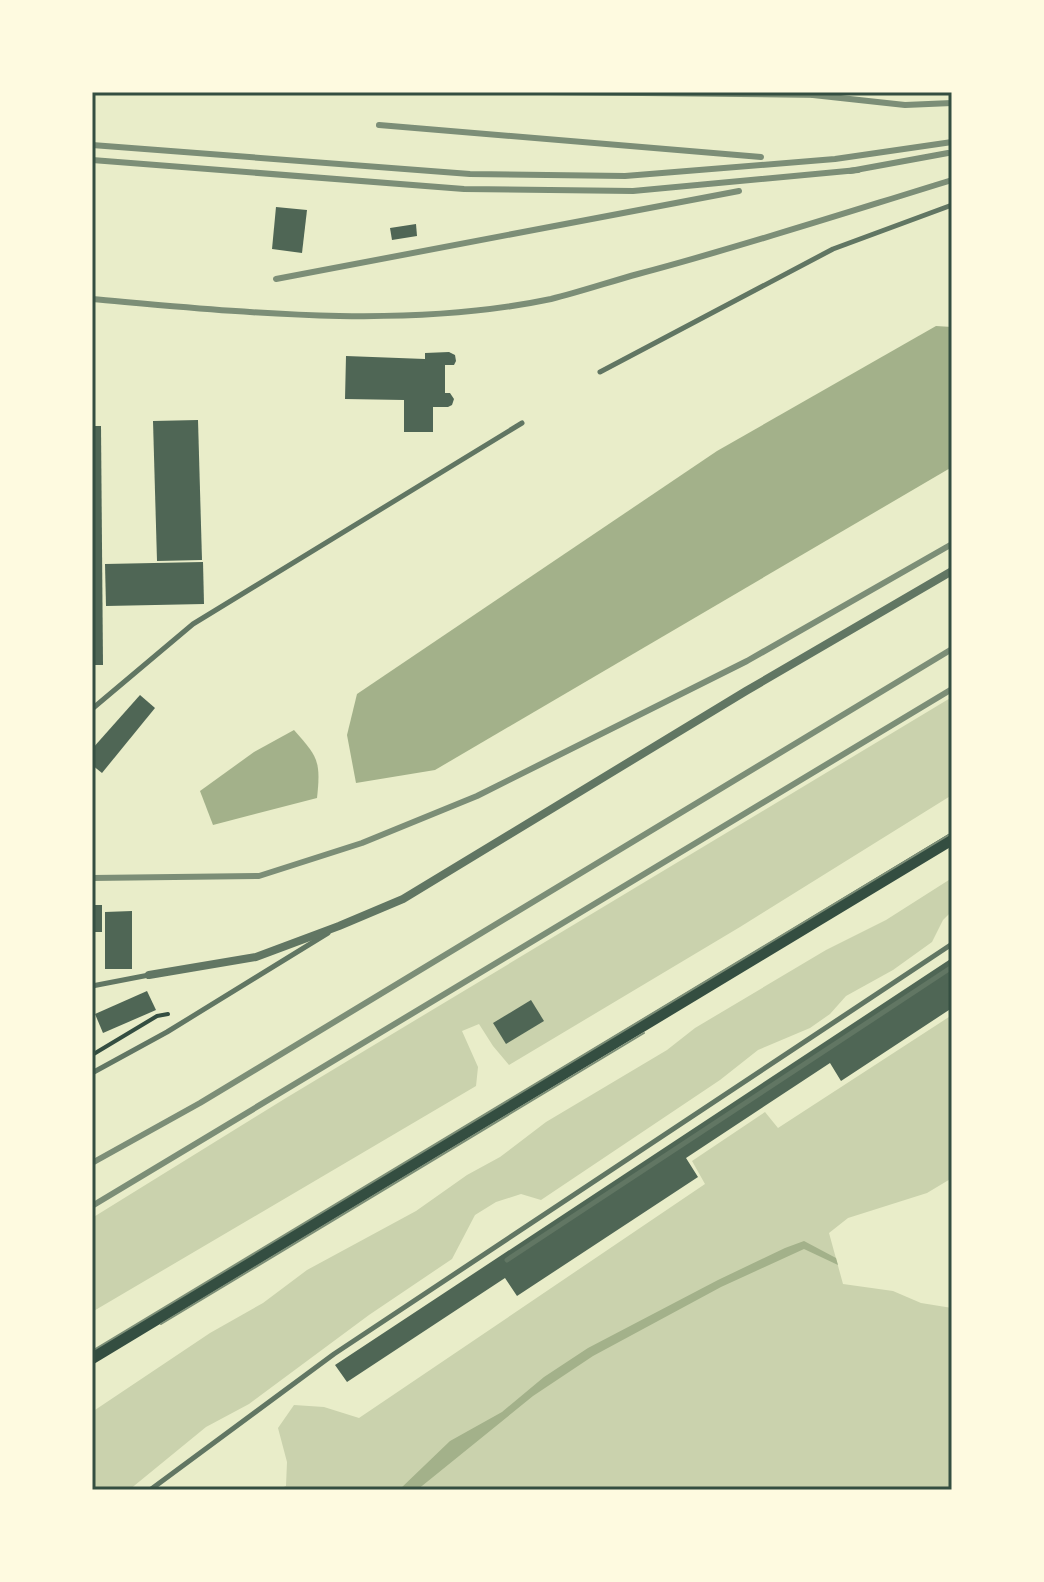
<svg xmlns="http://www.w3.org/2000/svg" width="1044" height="1582" font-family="Inter,sans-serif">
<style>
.green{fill:#cad2ad}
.water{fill:#a3b18a}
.building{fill:#4f6655}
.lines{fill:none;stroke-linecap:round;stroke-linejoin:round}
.path{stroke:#344e41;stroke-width:4}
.service{stroke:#617663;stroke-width:5}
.minor{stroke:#617663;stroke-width:8}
.secondary{stroke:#344e41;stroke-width:12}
.tram{stroke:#7c8e77;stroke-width:2}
.rail{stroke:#7c8e77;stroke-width:6}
.neatline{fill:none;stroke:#344e41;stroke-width:3}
</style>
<rect width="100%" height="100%" fill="#e9edc9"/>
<g class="green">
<polygon points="952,697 952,795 740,927 509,1065 493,1046 479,1024 462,1031 478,1067 476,1086 92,1312 92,1218 286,1098"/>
<polygon points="952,878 952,911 943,920 932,942 893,970 846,996 830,1014 810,1028 758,1050 720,1080 541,1200 521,1194 496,1202 475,1215 452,1259 369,1315 249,1404 206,1427 129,1490 92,1490 92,1412 210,1333 263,1303 307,1270 416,1211 467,1175 500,1157 546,1122 667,1050 695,1028 826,950 886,920"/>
<polygon points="952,1015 952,1178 927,1193 848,1218 829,1233 843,1284 893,1291 921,1303 952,1308 952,1490 277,1490 286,1486 287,1462 278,1428 294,1405 324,1407 359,1418 705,1184 692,1161 765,1112 778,1128"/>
</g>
<g class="water">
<polygon points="936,326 952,327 952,467 435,770 356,783 347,735 357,694 717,451"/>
<path d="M 294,730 C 318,757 321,761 317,798 L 213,825 L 200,791 L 254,752 Z"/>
<polygon points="804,1241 836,1258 838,1265 804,1249 721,1287 593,1356 533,1396 417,1490 399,1490 450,1441 502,1412 544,1377 588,1348 718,1280 785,1248"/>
</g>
<g class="building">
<polygon points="276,207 307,210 302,253 272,249"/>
<polygon points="416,224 417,236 392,240 390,228"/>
<polygon points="449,352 455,355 456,361 454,365 445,365 445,393 450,393 454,399 452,405 448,407 433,407 433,432 404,432 404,400 345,399 346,356 425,359 425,353"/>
<polygon points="198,420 202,560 157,561 153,421"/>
<polygon points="92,426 101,426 103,665 92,665"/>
<polygon points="203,562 204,604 106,606 105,564"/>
<polygon points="140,695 155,708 102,773 92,765 92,749"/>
<rect x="92" y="905" width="10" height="27"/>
<polygon points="132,911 132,969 105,969 105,912"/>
<polygon points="952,958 952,1008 841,1081 830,1063 686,1158 698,1177 517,1296 505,1278 347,1382 335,1365"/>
<polygon points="147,991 156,1010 103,1033 95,1014"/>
<polygon points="531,1000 544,1021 506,1044 493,1023"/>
</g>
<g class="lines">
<polyline class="path" points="92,1055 157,1016 168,1014"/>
<g class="service">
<polyline points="600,372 833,249 952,205"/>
<polyline points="92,709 193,624 522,423"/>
<polyline points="92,986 149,975"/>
<polyline points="92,1073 167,1032 328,933"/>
<polyline points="507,1260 952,967"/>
<polyline points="150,1490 334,1354 952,944"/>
</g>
<polyline class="minor" points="149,975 256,957 339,926 403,899 746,691 952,571"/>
<polyline class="secondary" points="92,1358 952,839"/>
<g class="tram">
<polyline points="161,1324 644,1033"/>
<polyline points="92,1351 952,833"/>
</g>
<g class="rail">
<polyline points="545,92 824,95"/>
<polyline points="813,95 905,105 952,103"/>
<polyline points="379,125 761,157"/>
<polyline points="92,145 470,174 625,176 835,159 952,142"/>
<polyline points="92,160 464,189 633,191 858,170"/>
<polyline points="850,171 948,153"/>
<polyline points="276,279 739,191"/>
<path d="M 92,299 C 241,312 404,330 551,299 C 580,292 609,282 638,274 C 744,246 848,212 952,180"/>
<polyline points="92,878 259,876 362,843 477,796 747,661 952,544"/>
<polyline points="92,1163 200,1103 952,649"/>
<polyline points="92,1206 952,689"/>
</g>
</g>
<rect width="1044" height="1582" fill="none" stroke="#fefae0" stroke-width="188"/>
<rect x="94" y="94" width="856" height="1394" class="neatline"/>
</svg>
